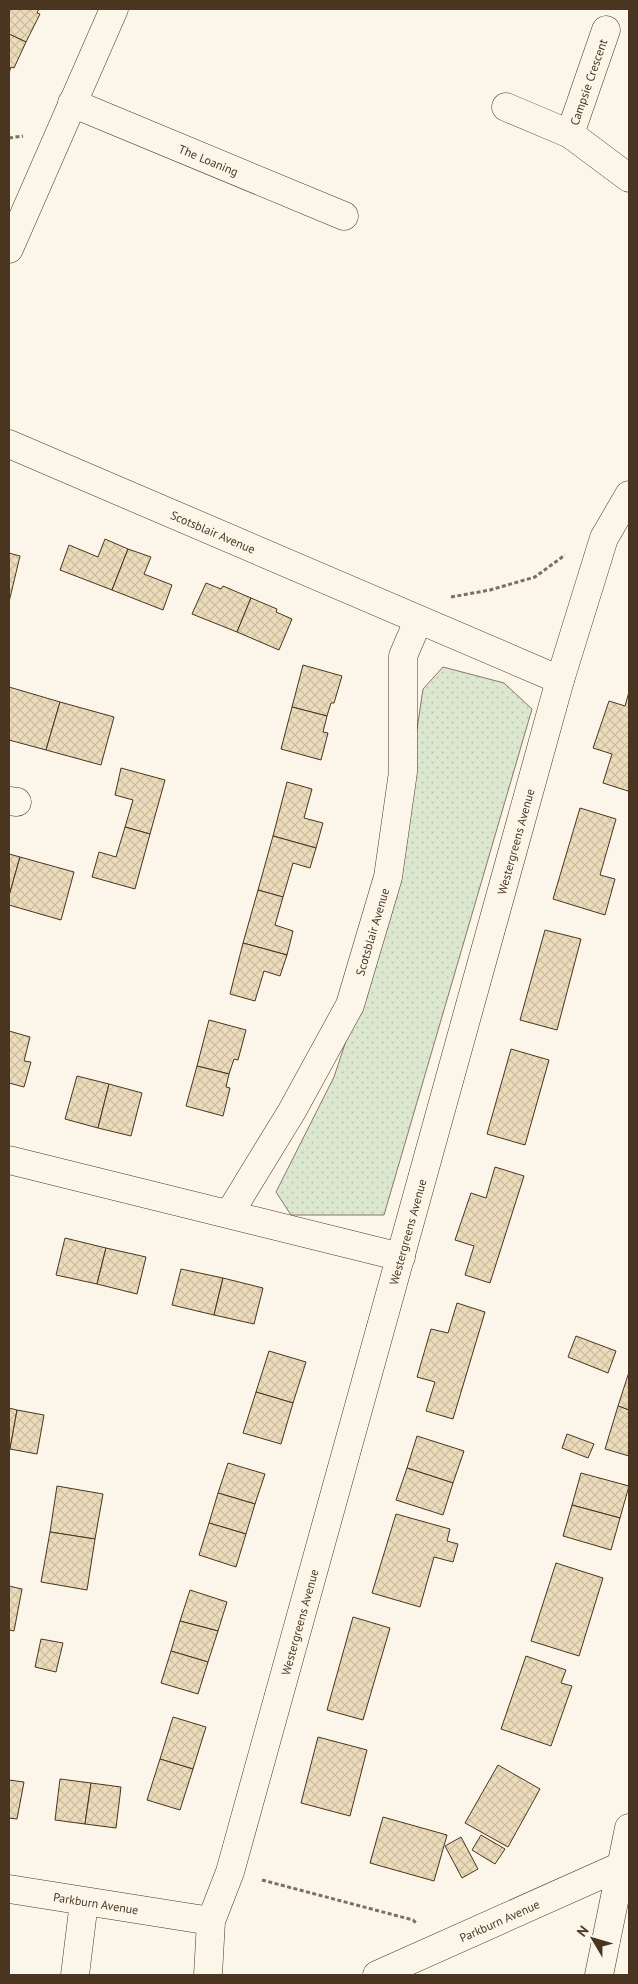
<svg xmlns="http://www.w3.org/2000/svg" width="638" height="1984" font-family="'PT Sans',sans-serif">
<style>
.grass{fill:url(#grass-dots);stroke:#887966}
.building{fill:url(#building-cross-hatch);stroke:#4a3520}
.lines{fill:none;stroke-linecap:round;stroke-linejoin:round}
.minor-casing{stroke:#4a3520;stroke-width:29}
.path{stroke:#7f6f5c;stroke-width:3;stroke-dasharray:4 2.5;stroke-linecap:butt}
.minor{stroke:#fbf6e9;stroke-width:28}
.labels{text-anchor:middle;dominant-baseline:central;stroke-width:4;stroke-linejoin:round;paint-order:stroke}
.street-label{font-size:12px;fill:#4a3520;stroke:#fbf6e9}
</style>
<defs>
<pattern id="grass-dots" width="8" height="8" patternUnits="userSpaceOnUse" patternTransform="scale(1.25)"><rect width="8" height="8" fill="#dce7d0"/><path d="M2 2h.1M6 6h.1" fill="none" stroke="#bec7b2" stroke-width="1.8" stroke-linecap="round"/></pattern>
<pattern id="building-cross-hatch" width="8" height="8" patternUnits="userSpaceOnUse" patternTransform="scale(1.25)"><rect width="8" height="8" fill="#ecdcbc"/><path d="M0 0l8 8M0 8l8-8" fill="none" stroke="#ccbda1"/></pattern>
</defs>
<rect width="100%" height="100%" fill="#fbf6e9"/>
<polygon class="grass" points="443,667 504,683 532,709 384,1215 291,1215 276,1192 334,1077 391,905 423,689"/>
<g class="building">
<polygon points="9,9 39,9 37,13 40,14 26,42 9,34"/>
<polygon points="9,34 26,42 14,68 11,67 9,73"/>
<polygon points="105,539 128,549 112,590 60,570 69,545 98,557"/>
<polygon points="128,549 151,557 144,574 172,585 163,610 112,590"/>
<polygon points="9,553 20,556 9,602"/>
<polygon points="206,583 221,589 223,586 251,598 237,632 192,614"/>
<polygon points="251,598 277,609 276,612 292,619 279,650 237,632"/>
<polygon points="303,665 342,676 334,703 331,703 327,716 292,707"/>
<polygon points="9,687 60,702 46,750 9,740"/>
<polygon points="629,692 629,788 628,791 603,783 612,754 593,748 609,701 625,706"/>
<polygon points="60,702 114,717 101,765 46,750"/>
<polygon points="292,707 327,716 323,732 328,733 321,760 281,749"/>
<polygon points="121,768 165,780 150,834 125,827 133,800 115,795"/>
<polygon points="287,782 312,789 304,818 323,823 316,848 273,836"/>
<polygon points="580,808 616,819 600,875 615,879 605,915 553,899"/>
<polygon points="125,827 150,834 135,889 92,877 99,852 116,857"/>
<polygon points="273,836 316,848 310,868 293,863 283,897 258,890"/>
<polygon points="9,854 20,857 9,896"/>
<polygon points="20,857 74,872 61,920 9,905 9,896"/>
<polygon points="258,890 283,897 275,925 293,931 287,955 243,943"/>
<polygon points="545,930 581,939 557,1030 520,1020"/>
<polygon points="243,943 287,955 280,976 264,971 255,1001 230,994"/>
<polygon points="209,1020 246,1030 238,1060 234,1059 229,1074 197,1066"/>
<polygon points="9,1031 30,1037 24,1061 31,1062 24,1087 9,1083"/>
<polygon points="511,1049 549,1060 525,1145 487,1134"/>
<polygon points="197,1066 229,1074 226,1087 230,1088 223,1116 186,1106"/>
<polygon points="77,1076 109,1084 98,1128 65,1119"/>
<polygon points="109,1084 142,1093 131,1136 98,1128"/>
<polygon points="495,1167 524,1176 490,1283 465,1275 474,1246 455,1240 471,1193 486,1198"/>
<polygon points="65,1238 106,1248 97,1284 56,1275"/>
<polygon points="106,1248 146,1257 137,1294 97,1284"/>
<polygon points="181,1269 223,1278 214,1315 172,1305"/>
<polygon points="223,1278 263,1288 254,1324 214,1315"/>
<polygon points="457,1303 485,1312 453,1419 426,1411 435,1382 417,1377 431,1329 448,1333"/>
<polygon points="576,1336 616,1351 608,1373 568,1357"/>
<polygon points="269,1351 306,1362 293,1403 256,1392"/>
<polygon points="629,1372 629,1410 618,1406"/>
<polygon points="256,1392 293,1403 281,1444 243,1433"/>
<polygon points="618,1406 629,1410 629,1456 605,1449"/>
<polygon points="9,1408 17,1410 10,1449 9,1449"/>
<polygon points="17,1410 44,1415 37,1454 10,1449"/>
<polygon points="567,1434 594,1444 588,1458 562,1448"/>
<polygon points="417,1436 464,1451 453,1483 407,1468"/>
<polygon points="228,1463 265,1474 255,1504 218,1493"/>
<polygon points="407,1468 453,1483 443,1515 396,1500"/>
<polygon points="581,1473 629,1486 620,1518 572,1505"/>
<polygon points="57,1486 103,1494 95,1539 50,1532"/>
<polygon points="218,1493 255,1504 246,1534 209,1523"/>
<polygon points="572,1505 620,1518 611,1550 563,1536"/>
<polygon points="396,1514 450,1529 447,1541 458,1544 453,1562 434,1557 420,1607 372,1593"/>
<polygon points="209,1523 246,1534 236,1567 199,1555"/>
<polygon points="50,1532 95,1539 87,1590 41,1582"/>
<polygon points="556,1563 603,1578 579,1656 531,1641"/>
<polygon points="9,1586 22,1589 14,1631 9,1630"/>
<polygon points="190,1590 227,1602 218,1631 180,1621"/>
<polygon points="353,1617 390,1628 363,1720 327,1710"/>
<polygon points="180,1621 218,1631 208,1662 171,1651"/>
<polygon points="41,1639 63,1643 56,1672 35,1667"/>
<polygon points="171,1651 208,1662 198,1694 161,1683"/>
<polygon points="526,1656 566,1670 561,1683 572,1686 551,1746 501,1729"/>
<polygon points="173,1717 206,1727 193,1769 160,1759"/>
<polygon points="318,1737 367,1750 350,1816 301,1803"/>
<polygon points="160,1759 193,1769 180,1810 147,1800"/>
<polygon points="498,1765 540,1789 508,1847 465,1823"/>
<polygon points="60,1779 91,1783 85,1824 55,1820"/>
<polygon points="9,1780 24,1782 17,1819 9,1818"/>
<polygon points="91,1783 121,1787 116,1828 85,1824"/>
<polygon points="383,1817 447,1835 434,1881 370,1863"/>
<polygon points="481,1835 505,1849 495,1864 472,1850"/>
<polygon points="461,1837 478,1869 462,1878 445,1846"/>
</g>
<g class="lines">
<g class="minor-casing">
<g id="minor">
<path id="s1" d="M 72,103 L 344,216"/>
<polyline points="506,107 570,134 629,178"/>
<path id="s2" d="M 570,134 L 606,30"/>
<polyline points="9,249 114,9"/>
<path id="s3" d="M 9,444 L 560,680"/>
<polyline points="9,801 17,802"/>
<polyline points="9,1160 401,1257"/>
<path id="s4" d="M 229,1214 L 292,1111 L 350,1005 L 388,877 L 403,772 L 403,656 L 418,621"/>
<path id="s5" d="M 9,1889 L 211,1921"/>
<polyline points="75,1975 84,1902"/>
<path id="s6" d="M 208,1975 L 211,1921 L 230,1872 L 560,680 L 604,538 L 629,495"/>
<path id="s7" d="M 377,1975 L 621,1866"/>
<polyline points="599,1975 629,1828"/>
</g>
</g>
<g class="path">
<polyline points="9,138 23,136"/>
<polyline points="451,597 490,590 535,577 565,555"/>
<polyline points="262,1880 413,1920 416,1923"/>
</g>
<use href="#minor" class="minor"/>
</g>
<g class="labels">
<g class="street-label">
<text stroke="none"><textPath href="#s2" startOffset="55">Campsie Crescent</textPath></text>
<text stroke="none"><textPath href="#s1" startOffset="148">The Loaning</textPath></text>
<text stroke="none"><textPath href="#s3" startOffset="222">Scotsblair Avenue</textPath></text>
<text stroke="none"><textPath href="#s6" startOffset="1176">Westergreens Avenue</textPath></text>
<text stroke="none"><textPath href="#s4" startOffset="318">Scotsblair Avenue</textPath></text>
<text stroke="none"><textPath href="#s6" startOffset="771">Westergreens Avenue</textPath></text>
<text stroke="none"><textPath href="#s6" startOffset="366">Westergreens Avenue</textPath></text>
<text stroke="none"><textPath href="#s5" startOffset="88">Parkburn Avenue</textPath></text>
<text stroke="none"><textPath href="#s7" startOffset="134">Parkburn Avenue</textPath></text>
</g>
</g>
<rect width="638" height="1984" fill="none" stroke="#4a3520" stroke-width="20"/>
<g transform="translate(593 1939) rotate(308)" stroke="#fbf6e9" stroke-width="4" paint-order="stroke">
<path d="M0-4L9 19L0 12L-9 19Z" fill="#4a3520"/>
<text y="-8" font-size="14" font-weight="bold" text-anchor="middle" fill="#4a3520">N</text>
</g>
</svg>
